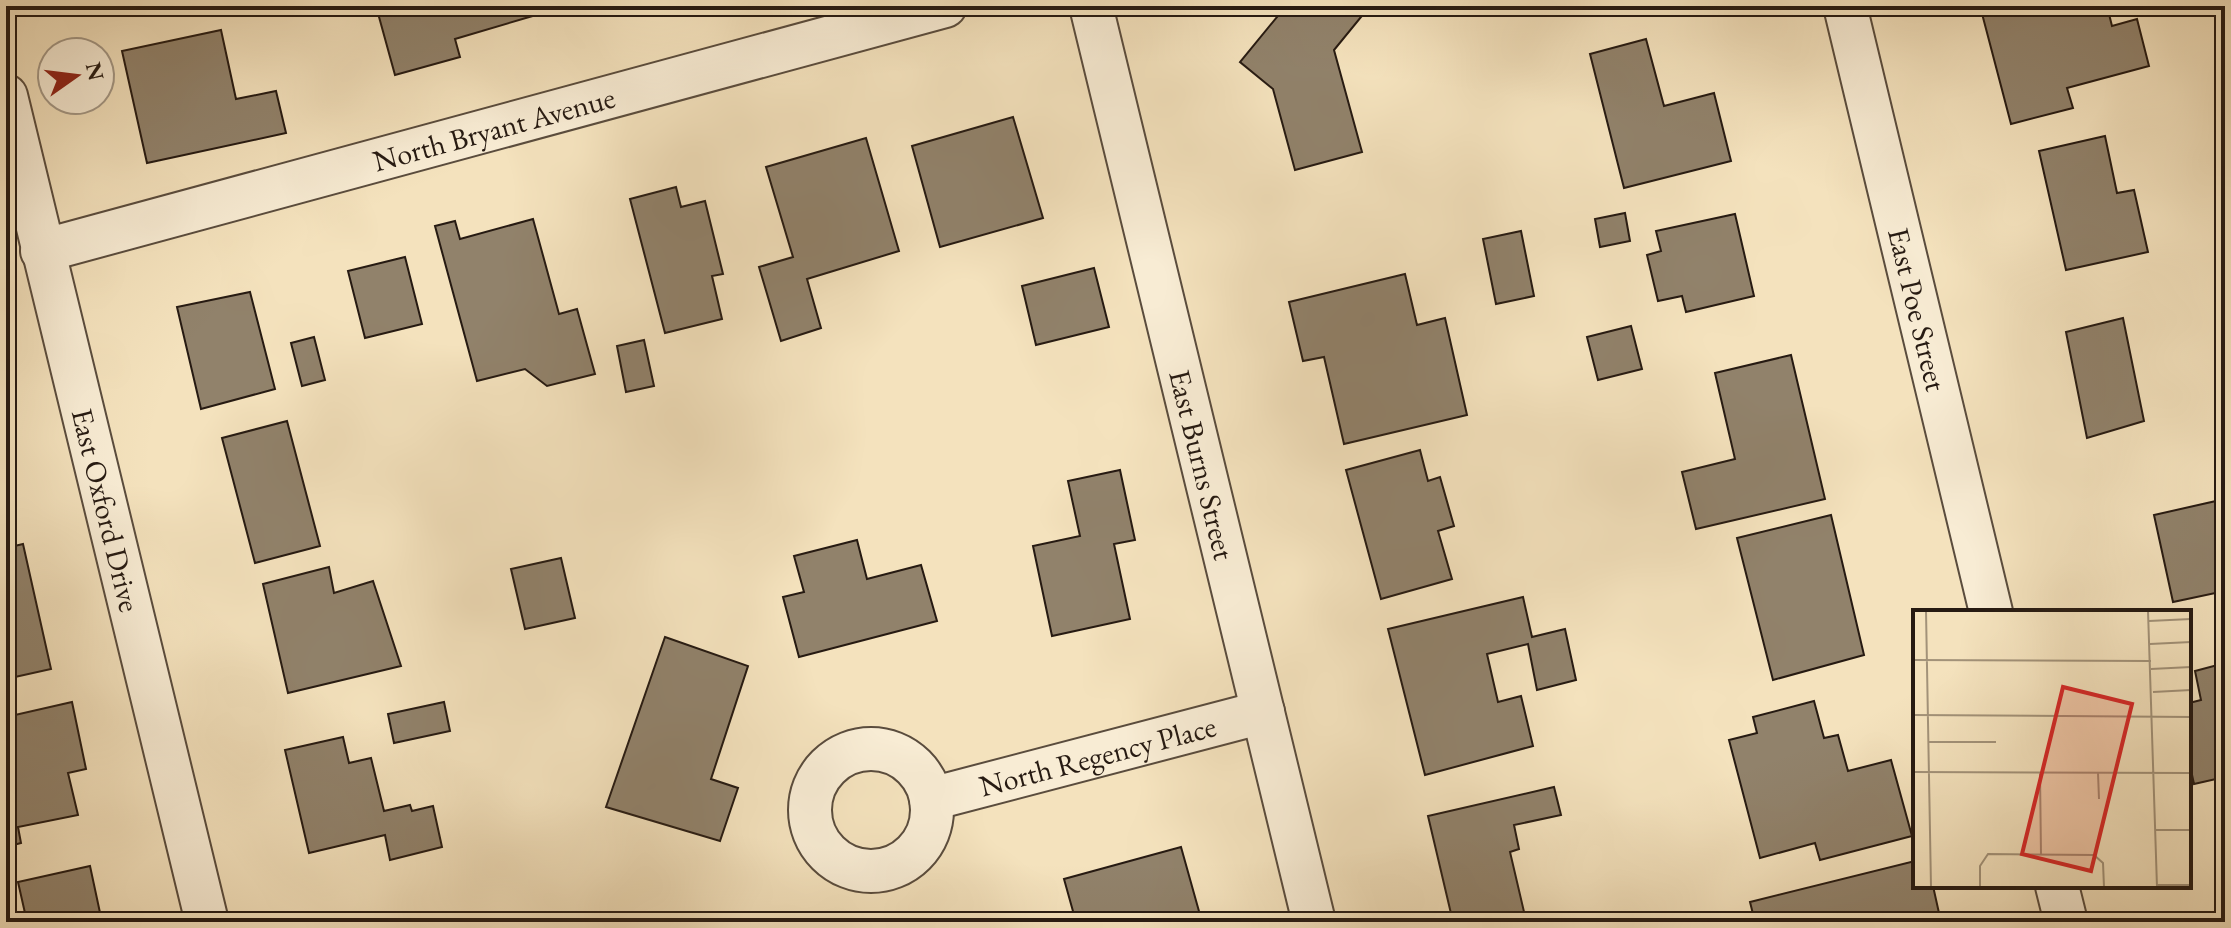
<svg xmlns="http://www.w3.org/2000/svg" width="2231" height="928" font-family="'EB Garamond',serif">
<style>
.building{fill:#91826b;stroke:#261a12;stroke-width:2}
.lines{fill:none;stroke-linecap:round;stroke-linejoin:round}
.minor-casing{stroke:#5a4c3d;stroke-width:46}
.minor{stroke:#f8ecd4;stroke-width:42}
.labels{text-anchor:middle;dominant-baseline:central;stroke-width:7;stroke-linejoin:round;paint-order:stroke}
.street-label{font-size:30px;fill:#261a12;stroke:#f8ecd4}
.inset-road{fill:none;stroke:#a29279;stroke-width:2}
.view{fill:#d62828;fill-opacity:0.15;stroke:#d62828;stroke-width:4}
.inset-edge{fill:none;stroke:#261a12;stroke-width:4}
</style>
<rect width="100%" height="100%" fill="#f4e2bd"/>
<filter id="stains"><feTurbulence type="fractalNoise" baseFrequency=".0025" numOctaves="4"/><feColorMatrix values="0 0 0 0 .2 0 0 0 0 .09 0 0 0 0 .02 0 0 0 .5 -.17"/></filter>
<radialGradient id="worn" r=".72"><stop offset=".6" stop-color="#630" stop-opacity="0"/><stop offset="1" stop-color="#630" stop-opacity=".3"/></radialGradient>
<g class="building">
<polygon points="376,6 533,6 536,15 455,39 460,57 395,75"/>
<polygon points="1286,6 1370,6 1334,50 1362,152 1295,170 1273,89 1240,62"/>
<polygon points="1980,6 2107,6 2112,26 2137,19 2149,66 2067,88 2073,108 2011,124"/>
<polygon points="221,30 236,99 276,91 286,133 147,163 122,51"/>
<polygon points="1646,39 1664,106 1714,93 1731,161 1624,188 1590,54"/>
<polygon points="1013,117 1043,218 940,247 912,146"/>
<polygon points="2105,136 2117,193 2134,190 2148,252 2066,270 2039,151"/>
<polygon points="866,138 899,251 807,279 821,328 781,341 759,267 793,257 766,167"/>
<polygon points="676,187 681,207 705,201 723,274 712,276 722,319 665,333 630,199"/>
<polygon points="1625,213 1630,241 1600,247 1595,219"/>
<polygon points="1735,214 1754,296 1686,312 1682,296 1658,301 1647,255 1661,251 1656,231"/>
<polygon points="533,219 559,314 577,309 595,374 547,386 525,369 477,381 435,226 455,221 460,239"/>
<polygon points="1521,231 1534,296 1496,304 1483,239"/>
<polygon points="405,257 422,324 365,338 348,271"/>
<polygon points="1094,268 1109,327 1036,345 1022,286"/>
<polygon points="1405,274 1417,325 1445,318 1467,415 1344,444 1324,357 1303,361 1289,302"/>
<polygon points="250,292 275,389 201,409 177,307"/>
<polygon points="2123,318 2144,421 2087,438 2066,332"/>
<polygon points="1631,326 1642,369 1598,380 1587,337"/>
<polygon points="314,337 325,380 302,386 291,343"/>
<polygon points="644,340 654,386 626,392 617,346"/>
<polygon points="1791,355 1825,499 1696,529 1682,472 1735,459 1715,373"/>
<polygon points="287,421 320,546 255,563 222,438"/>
<polygon points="1420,450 1428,481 1440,477 1454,526 1438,531 1452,579 1381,599 1346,470"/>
<polygon points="1120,470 1135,540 1114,544 1130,619 1052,636 1033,546 1080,536 1068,481"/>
<polygon points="2216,501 2225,542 2225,591 2173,602 2154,515"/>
<polygon points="1831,515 1864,655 1773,680 1737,538"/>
<polygon points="857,540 867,579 921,565 937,621 799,657 783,597 804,592 794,556"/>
<polygon points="23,544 51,669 6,679 6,548"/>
<polygon points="561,558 575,618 525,629 511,569"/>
<polygon points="329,567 334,593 373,581 401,666 288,693 263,584"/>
<polygon points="1523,597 1532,637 1565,629 1576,680 1537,690 1528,644 1487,654 1498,702 1521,696 1533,746 1425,775 1388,629"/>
<polygon points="665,637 748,666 711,779 738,788 720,841 606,807"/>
<polygon points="2225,663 2225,777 2194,784 2189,761 2189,703 2201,700 2195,671"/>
<polygon points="1814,701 1824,738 1838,735 1848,771 1891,760 1912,836 1820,860 1815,843 1760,858 1729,740 1757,733 1753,717"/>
<polygon points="72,702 86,769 68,773 78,815 18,827 21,843 6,847 6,827 13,826 7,800 14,799 6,762 6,717"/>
<polygon points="444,702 450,731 394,743 388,714"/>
<polygon points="343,737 349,763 371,758 384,811 410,805 412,811 433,806 442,847 390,860 385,835 309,853 285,750"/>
<polygon points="1554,787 1561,815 1514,825 1519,849 1510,852 1525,916 1500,922 1453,922 1428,816"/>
<polygon points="1181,847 1202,922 1076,922 1064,879"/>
<polygon points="1915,861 1915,886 1933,886 1941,922 1755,922 1750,902"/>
<polygon points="90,866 102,922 27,922 18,882"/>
<polygon points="2225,886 2225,922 2216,888"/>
</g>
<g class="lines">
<g class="minor-casing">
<g id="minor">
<path id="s1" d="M 1091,6 L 1314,922"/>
<path id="s2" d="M 1845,6 L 1991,612"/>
<path id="s3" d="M 6,96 L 207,922"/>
<path id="s4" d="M 42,251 L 945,6"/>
<circle cx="871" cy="810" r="61"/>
<path id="s5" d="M 931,799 L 1263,712"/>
<polyline points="2057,886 2066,922"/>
</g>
</g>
<use href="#minor" class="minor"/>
</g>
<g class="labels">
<g class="street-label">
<text stroke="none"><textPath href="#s4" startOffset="468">North Bryant Avenue</textPath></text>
<text stroke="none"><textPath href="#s2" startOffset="312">East Poe Street</textPath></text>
<text stroke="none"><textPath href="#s1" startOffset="472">East Burns Street</textPath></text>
<text stroke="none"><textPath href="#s3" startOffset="426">East Oxford Drive</textPath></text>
<text stroke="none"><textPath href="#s5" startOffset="172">North Regency Place</textPath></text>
</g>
</g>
<g transform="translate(1913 610)">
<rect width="278" height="278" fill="#f4e2bd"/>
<path class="inset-road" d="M 13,1 L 18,277M 235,1 L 244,277M 236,11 L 278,9M 237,34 L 278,32M 0,50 L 238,51M 238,59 L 278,57M 240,82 L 278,80M 0,105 L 278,107M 15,132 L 83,132M 0,162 L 278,163M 127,163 L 128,245M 185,163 L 186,189M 243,220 L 278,220M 244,275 L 278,275M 67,277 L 67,256 L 75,244 L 181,245 L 190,253 L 191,277"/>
<path class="view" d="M 150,77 L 219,94 L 178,261 L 109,244 Z"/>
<rect width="278" height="278" class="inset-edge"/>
</g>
<rect width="2231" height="928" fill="none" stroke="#f4e2bd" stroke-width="32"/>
<rect x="8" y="8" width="2215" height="912" fill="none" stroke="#261a12" stroke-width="4"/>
<rect x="16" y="16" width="2199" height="896" fill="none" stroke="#261a12" stroke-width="2"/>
<g transform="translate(76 76) rotate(76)"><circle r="38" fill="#f8ecd4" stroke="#a49886" stroke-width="2"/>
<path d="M0-6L14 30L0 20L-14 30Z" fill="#8f2418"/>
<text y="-12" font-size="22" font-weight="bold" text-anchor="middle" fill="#261a12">N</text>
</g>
<rect width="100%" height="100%" filter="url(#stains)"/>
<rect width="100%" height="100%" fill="url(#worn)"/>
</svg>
